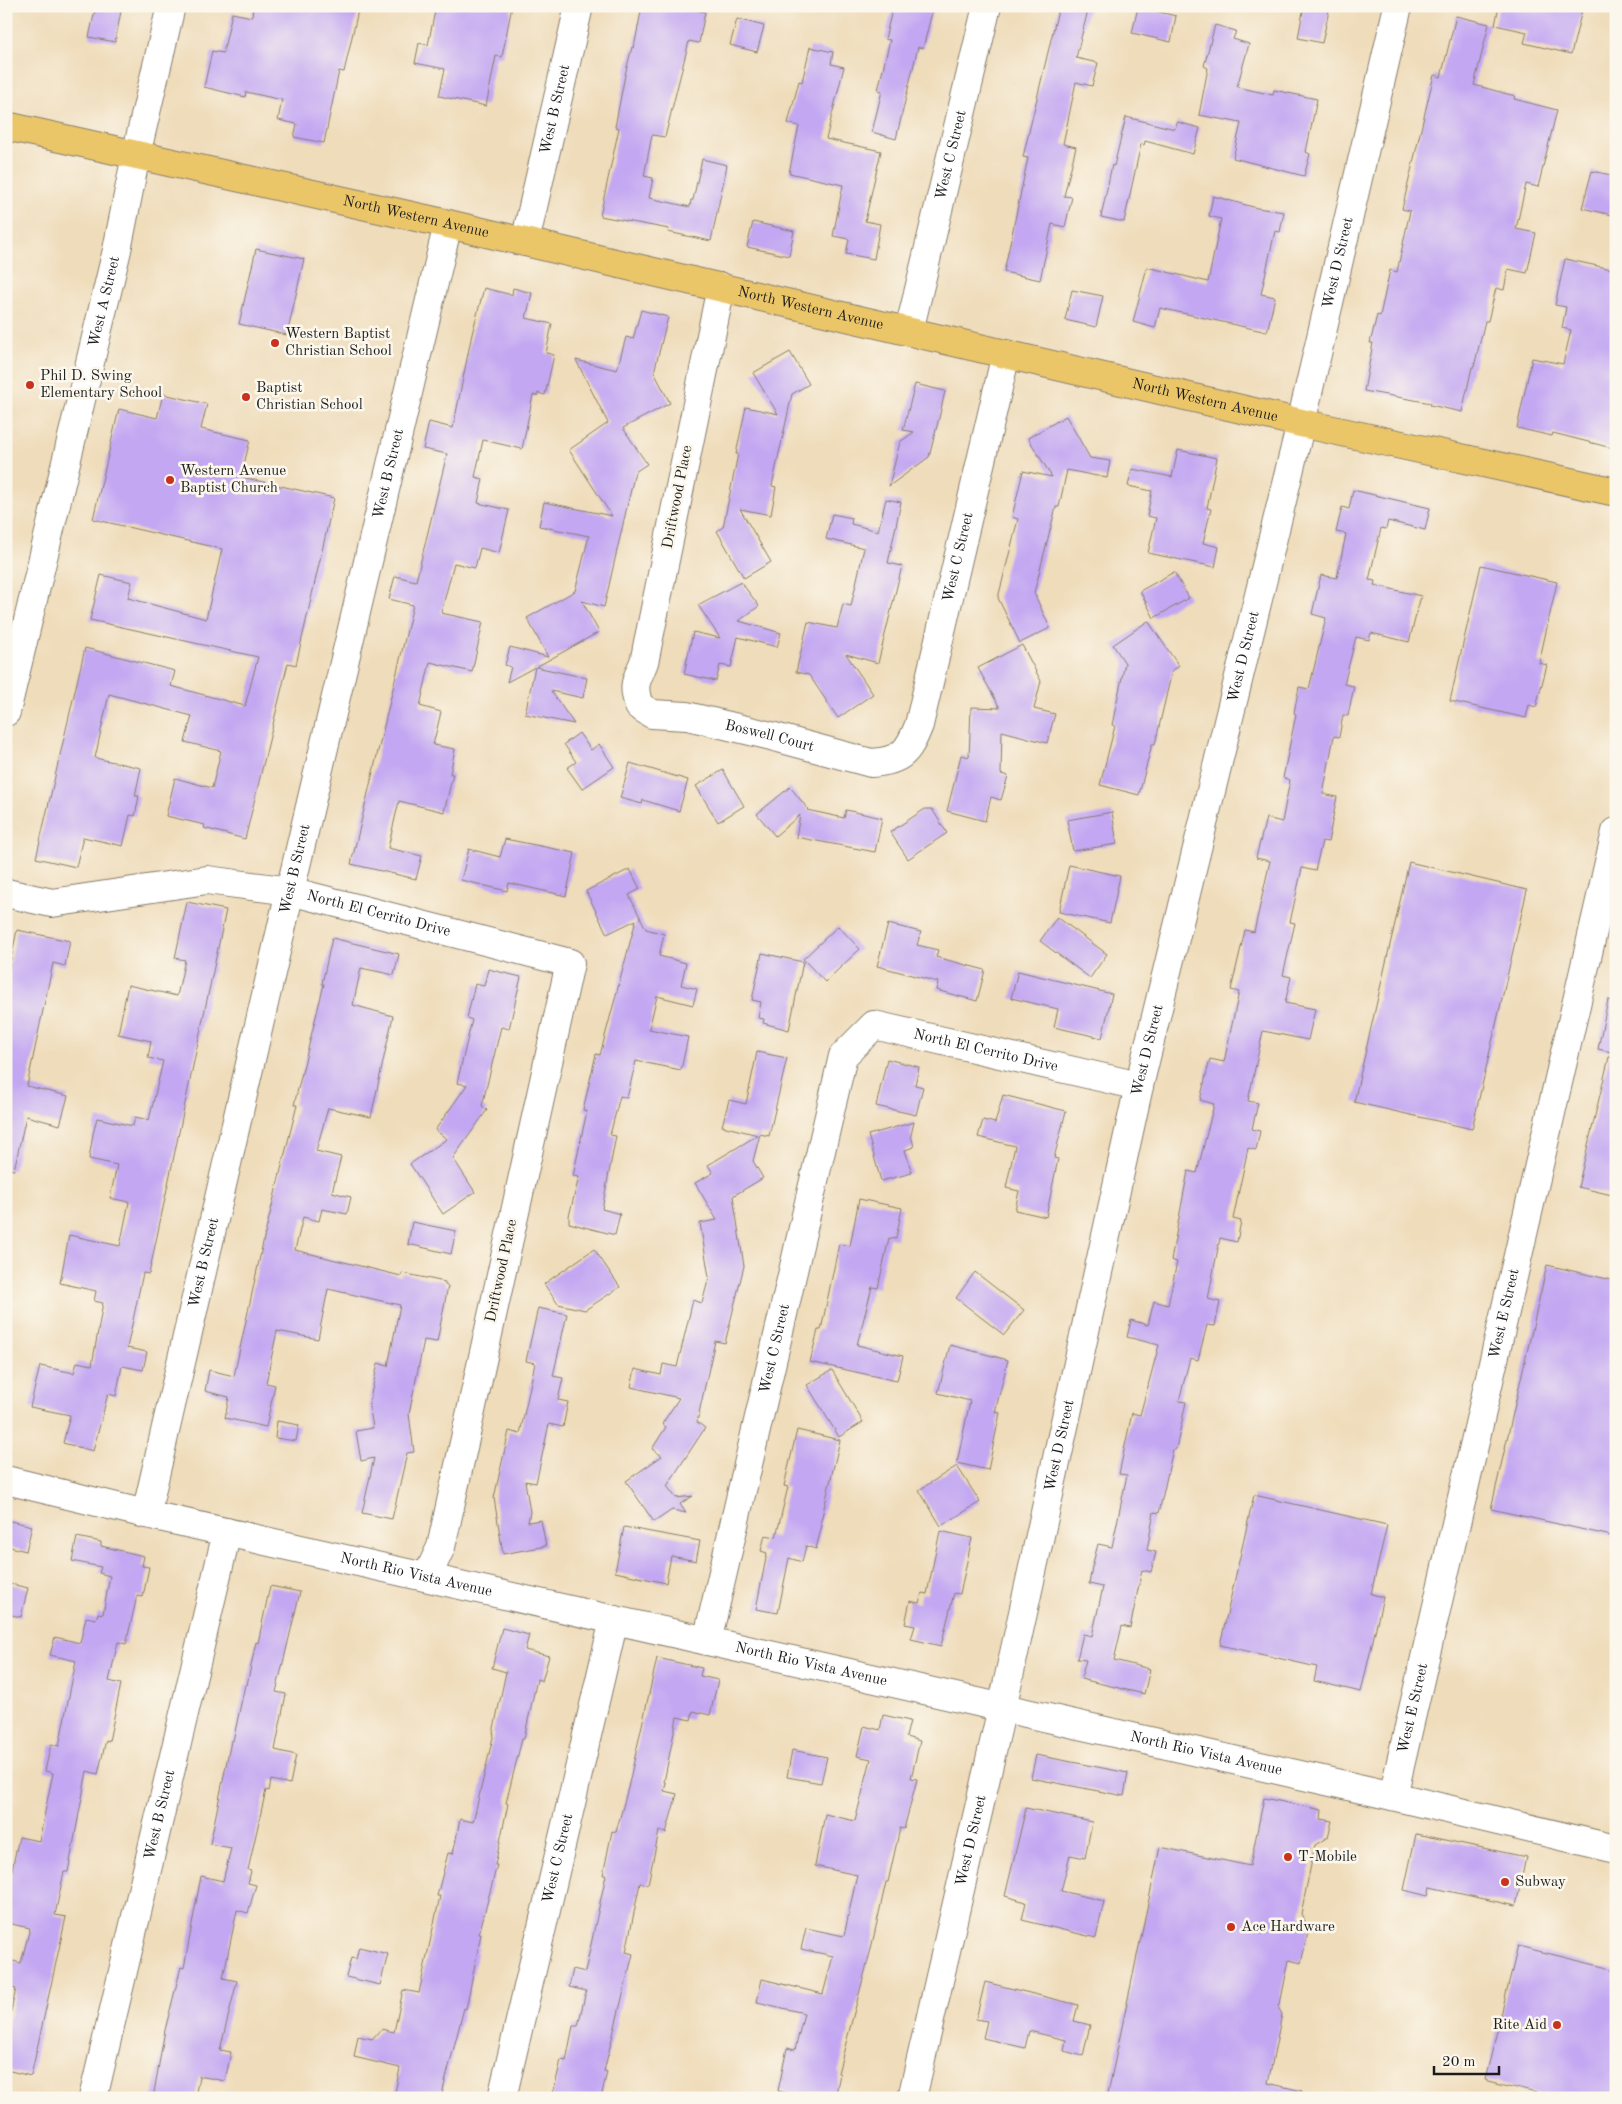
<svg xmlns="http://www.w3.org/2000/svg" width="1622" height="2104" font-family="'Old Standard TT',serif">
<style>
.building{fill:#c3a7f2}
.lines{fill:none;stroke-linecap:round;stroke-linejoin:round}
.minor-casing{stroke:#867c6b;stroke-width:30}
.major-casing{stroke:#867c6b;stroke-width:30}
.minor{stroke:#fff;stroke-width:28}
.major{stroke:#ebc669;stroke-width:28}
.poi-dot{fill:#c8321e;stroke:#fbf7ec;stroke-width:2}
.labels{text-anchor:middle;dominant-baseline:central;stroke-width:5;stroke-linejoin:round;paint-order:stroke}
.street-label{font-size:15px;fill:#1c1c1c;stroke:#fbf7ec}
.poi-label{font-size:15px;fill:#1c1c1c;stroke:#fbf7ec;text-anchor:start}
</style>
<rect width="100%" height="100%" fill="#fbf7ec"/>
<filter id="ink" filterUnits="userSpaceOnUse"><feTurbulence type="fractalNoise" baseFrequency=".02" numOctaves="2"/><feDisplacementMap in="SourceGraphic" scale="10" xChannelSelector="R" yChannelSelector="G"/><feConvolveMatrix kernelMatrix="1 2 1 2 8 2 1 2 1" color-interpolation-filters="sRGB"/></filter>
<filter id="wash" filterUnits="userSpaceOnUse"><feTurbulence type="fractalNoise" baseFrequency=".0096" numOctaves="4" result="noise"/><feDisplacementMap in="SourceGraphic" scale="20" xChannelSelector="R" yChannelSelector="G"/><feGaussianBlur stdDeviation="1.12" result="paint"/><feColorMatrix in="noise" values="0 0 0 0 0 0 0 0 0 0 0 0 0 0 0 0 0 1.4 0 .05"/><feComposite in="paint" operator="in"/></filter>
<g filter="url(#wash)">
<rect width="100%" height="100%" fill="#efdcba"/>
<g id="blocks">
<g class="building">
<polygon points="96,6 122,6 115,42 89,37"/>
<polygon points="253,6 359,6 344,72 339,71 324,143 294,137 297,124 278,120 282,100 246,92 245,97 204,87 212,51 223,53 232,13 252,17"/>
<polygon points="436,6 512,6 502,57 496,56 486,106 439,96 445,69 415,63 419,43 428,45"/>
<polygon points="642,6 675,6 705,12 699,43 689,41 665,137 652,135 644,176 653,178 649,198 690,207 691,200 693,200 702,159 727,165 711,241 668,232 669,229 600,216 619,128 615,127 625,75 632,47 634,48"/>
<polygon points="893,6 908,6 932,12 923,48 918,47 896,139 872,132 882,91 878,90 890,40 885,39"/>
<polygon points="1059,6 1089,6 1076,58 1098,63 1092,86 1076,82 1063,144 1076,147 1064,196 1072,197 1065,227 1052,224 1040,280 1004,272 1028,158 1023,157"/>
<polygon points="1304,6 1330,6 1322,43 1298,38"/>
<polygon points="1499,6 1583,6 1571,54 1524,43 1527,32 1495,25"/>
<polygon points="1138,7 1176,16 1171,42 1132,33"/>
<polygon points="1456,16 1489,24 1474,85 1515,96 1514,99 1557,110 1538,187 1526,184 1516,229 1536,233 1527,273 1508,269 1504,290 1496,288 1488,321 1485,321 1474,367 1472,367 1462,412 1430,405 1431,403 1364,391 1373,343 1370,343 1377,315 1380,316 1390,270 1397,272 1410,211 1402,209 1427,104 1434,75 1441,77"/>
<polygon points="737,19 764,26 757,52 730,45"/>
<polygon points="1215,25 1236,31 1233,39 1249,44 1237,87 1273,95 1274,90 1317,99 1306,152 1310,154 1304,176 1233,158 1241,123 1199,115 1208,68 1204,66"/>
<polygon points="810,47 833,52 831,64 844,67 826,139 881,151 865,221 880,224 874,259 846,254 849,239 833,236 843,185 789,173 799,126 788,123 799,81 802,82"/>
<polygon points="1126,117 1175,129 1177,122 1200,128 1193,154 1145,141 1144,145 1141,144 1124,222 1101,217 1112,165 1114,166"/>
<polygon points="1592,171 1616,176 1616,216 1582,208"/>
<polygon points="1213,196 1257,208 1284,212 1280,232 1275,231 1261,294 1275,297 1267,332 1160,308 1155,328 1133,322 1147,267 1208,282 1221,219 1209,216"/>
<polygon points="753,222 794,231 789,256 747,247"/>
<polygon points="256,249 304,259 287,335 239,324"/>
<polygon points="1565,259 1616,270 1616,449 1553,433 1552,436 1517,428 1532,358 1563,364 1571,330 1562,328 1566,307 1555,305"/>
<polygon points="484,288 512,295 513,288 532,293 526,318 552,324 546,353 554,355 545,395 538,393 537,396 533,395 522,449 483,440 475,477 483,479 478,503 509,510 499,553 480,548 475,568 454,563 441,613 483,622 472,672 430,662 420,706 441,712 433,745 455,749 450,774 453,774 444,812 399,801 388,848 422,856 416,879 351,864 413,605 389,599 395,576 416,581 447,454 423,449 429,422 453,428 472,334"/>
<polygon points="1072,290 1103,296 1096,327 1065,320"/>
<polygon points="641,310 668,317 654,372 670,403 623,428 647,464 635,472 604,607 582,601 599,632 536,667 587,678 583,698 551,691 574,724 525,714 535,667 507,682 511,667 505,665 510,647 548,657 527,618 575,591 589,536 539,526 544,502 612,516 569,450 608,423 576,360 617,370 626,337 633,339"/>
<polygon points="790,352 809,384 792,394 772,486 776,487 771,515 740,509 771,562 744,578 717,531 723,527 738,454 736,454 746,407 778,414 753,373"/>
<polygon points="915,384 945,391 940,414 929,457 889,486 900,442 914,432 903,430"/>
<polygon points="163,394 207,404 201,429 250,440 241,477 334,498 296,665 288,663 245,839 204,828 205,825 166,816 175,778 212,788 221,751 185,742 192,716 109,694 95,758 141,768 135,796 139,796 135,816 130,815 123,846 83,837 76,867 36,858 85,648 175,671 171,686 245,706 258,657 90,620 101,575 132,582 128,598 206,619 222,549 93,519 119,409 157,418"/>
<polygon points="1066,416 1090,458 1110,461 1107,478 1067,470 1059,507 1056,507 1034,593 1050,628 1020,643 998,598 1018,519 1012,517 1023,471 1052,477 1028,438"/>
<polygon points="1178,450 1217,458 1207,508 1211,509 1203,543 1219,547 1215,567 1148,553 1156,518 1147,516 1152,491 1128,486 1132,469 1172,477"/>
<polygon points="1353,490 1430,508 1425,530 1388,521 1386,529 1381,528 1369,580 1375,581 1374,585 1421,596 1409,642 1371,633 1369,640 1356,637 1344,684 1354,686 1348,716 1343,715 1339,737 1334,736 1323,794 1337,797 1328,842 1322,841 1315,871 1302,868 1290,922 1295,923 1283,975 1291,977 1285,1003 1315,1009 1308,1040 1263,1031 1248,1101 1258,1103 1252,1129 1260,1131 1256,1150 1248,1148 1233,1219 1241,1221 1237,1242 1220,1238 1208,1299 1220,1302 1215,1326 1207,1325 1198,1360 1190,1358 1179,1401 1186,1402 1176,1449 1173,1449 1159,1513 1154,1512 1147,1550 1156,1552 1151,1572 1142,1570 1130,1628 1122,1626 1114,1660 1150,1669 1144,1694 1081,1679 1086,1660 1077,1659 1083,1634 1092,1636 1103,1587 1089,1584 1092,1567 1098,1544 1112,1547 1127,1475 1119,1474 1132,1413 1140,1415 1159,1345 1127,1337 1131,1320 1148,1325 1154,1301 1168,1305 1177,1262 1171,1260 1188,1171 1197,1173 1214,1104 1200,1100 1210,1059 1224,1062 1239,992 1231,990 1245,930 1254,932 1270,861 1256,858 1266,818 1282,822 1290,780 1283,778 1296,714 1294,713 1299,687 1309,689 1326,618 1312,614 1321,575 1337,578 1346,534 1336,532 1342,507 1349,509"/>
<polygon points="886,499 901,502 888,563 902,566 878,663 846,654 873,694 838,718 809,675 796,672 808,622 837,628 843,604 851,606 864,548 826,539 832,514 852,518 851,524 878,531"/>
<polygon points="1481,565 1557,582 1539,663 1547,665 1536,707 1529,705 1526,718 1450,701"/>
<polygon points="1174,572 1189,598 1154,618 1140,591"/>
<polygon points="741,582 759,606 739,621 781,633 777,647 738,637 731,667 720,665 716,681 684,674 693,632 720,638 698,605"/>
<polygon points="1148,621 1179,666 1172,671 1155,744 1152,744 1139,795 1100,785 1115,726 1112,725 1125,663 1113,645"/>
<polygon points="1022,645 1041,681 1034,709 1055,714 1047,743 1002,731 1001,774 1008,776 1001,800 991,797 985,821 947,811 961,755 969,757 971,707 1000,708 978,668"/>
<polygon points="579,733 591,750 599,744 614,767 582,789 567,768 576,762 564,744"/>
<polygon points="630,763 688,780 679,811 643,800 642,804 620,798"/>
<polygon points="723,770 744,806 718,822 696,786"/>
<polygon points="790,787 808,809 807,810 844,818 846,810 882,818 875,852 796,837 800,815 775,836 757,814"/>
<polygon points="925,809 932,809 947,833 908,859 890,832"/>
<polygon points="1112,812 1117,844 1073,851 1067,820"/>
<polygon points="505,839 575,853 566,896 509,883 507,891 461,880 469,849 500,857"/>
<polygon points="1409,862 1527,890 1472,1129 1354,1102"/>
<polygon points="1069,865 1120,876 1110,923 1059,912"/>
<polygon points="630,869 640,889 629,895 646,929 664,934 659,956 686,963 681,985 697,989 693,1005 657,996 649,1029 688,1037 681,1070 636,1061 627,1098 620,1096 610,1135 616,1136 602,1209 620,1214 615,1235 569,1223 569,1216 579,1177 573,1176 587,1111 583,1110 596,1054 600,1055 636,920 607,934 586,891"/>
<polygon points="187,902 226,910 149,1274 143,1273 127,1348 147,1352 143,1370 122,1366 116,1396 108,1394 93,1451 63,1443 70,1415 30,1407 40,1366 74,1373 77,1362 92,1365 103,1303 94,1301 96,1291 60,1283 69,1235 120,1246 129,1202 110,1198 117,1165 89,1159 93,1134 97,1118 133,1126 135,1117 149,1120 163,1061 148,1058 151,1041 118,1034 128,985 177,996 185,960 175,958"/>
<polygon points="1057,917 1107,954 1090,978 1040,941"/>
<polygon points="888,924 921,932 917,945 938,950 936,957 985,970 977,1001 936,990 938,982 877,966"/>
<polygon points="838,926 860,949 825,982 803,959"/>
<polygon points="17,930 70,941 65,966 53,963 27,1086 68,1096 60,1125 26,1116 14,1170 6,1169 6,983"/>
<polygon points="332,938 399,954 394,975 361,968 353,1005 393,1016 371,1117 328,1108 316,1151 341,1157 332,1192 351,1197 347,1214 322,1209 319,1221 303,1217 295,1250 401,1276 402,1273 445,1282 445,1285 448,1286 437,1342 424,1340 409,1414 414,1452 407,1453 392,1519 362,1513 374,1458 361,1461 356,1431 373,1428 369,1403 378,1363 388,1366 400,1305 328,1289 318,1339 277,1331 266,1383 275,1385 266,1427 225,1418 229,1397 205,1391 209,1370 234,1376 264,1238 297,1105 294,1105 324,984 322,984"/>
<polygon points="762,953 803,962 789,1030 763,1023 764,1019 758,1018 761,1002 752,1000"/>
<polygon points="488,969 521,977 509,1029 501,1027 482,1106 487,1110 453,1158 475,1192 443,1214 410,1164 447,1139 435,1130 467,1085 457,1083 472,1020 467,1018 475,984 484,986"/>
<polygon points="1018,971 1112,994 1102,1038 1054,1027 1058,1009 1011,998"/>
<polygon points="1608,1000 1616,1001 1616,1053 1598,1049"/>
<polygon points="757,1052 787,1058 769,1136 760,1134 753,1161 763,1178 733,1196 744,1266 725,1343 715,1341 697,1422 705,1428 667,1486 676,1498 693,1496 680,1504 686,1513 672,1510 654,1522 626,1481 662,1456 652,1449 666,1427 662,1424 679,1398 631,1387 635,1369 661,1375 663,1364 677,1367 693,1300 702,1303 709,1277 700,1223 717,1220 695,1183 713,1173 708,1165 758,1135 722,1126 729,1100 746,1104"/>
<polygon points="1609,1057 1616,1058 1616,1196 1578,1187"/>
<polygon points="887,1059 919,1067 915,1085 923,1087 916,1115 876,1106"/>
<polygon points="1003,1095 1066,1111 1054,1158 1058,1159 1046,1217 1015,1210 1019,1191 1006,1188 1015,1146 978,1137 983,1120 995,1123"/>
<polygon points="914,1122 911,1135 914,1147 905,1150 912,1173 881,1181 868,1135"/>
<polygon points="859,1199 902,1208 896,1239 889,1238 878,1288 872,1287 857,1345 903,1356 897,1381 810,1362 818,1330 821,1330 839,1244 850,1246"/>
<polygon points="412,1222 456,1231 451,1254 408,1244"/>
<polygon points="594,1249 620,1287 585,1310 558,1304 544,1284"/>
<polygon points="1547,1265 1616,1281 1616,1537 1491,1509"/>
<polygon points="975,1272 1024,1310 1004,1335 956,1298"/>
<polygon points="538,1308 567,1314 553,1376 563,1378 558,1400 568,1402 563,1427 549,1424 536,1483 525,1481 530,1512 528,1522 541,1520 546,1546 503,1554 494,1498 509,1431 520,1434 535,1363 526,1361"/>
<polygon points="950,1345 1008,1360 995,1412 1000,1413 988,1470 957,1463 970,1401 938,1393"/>
<polygon points="832,1370 863,1422 839,1437 807,1385"/>
<polygon points="277,1421 299,1425 296,1441 275,1438"/>
<polygon points="797,1430 840,1440 820,1525 822,1525 816,1549 806,1546 802,1562 789,1558 778,1613 756,1609 767,1553 761,1551 765,1535 776,1537 788,1487 784,1486"/>
<polygon points="957,1466 980,1502 941,1526 919,1490"/>
<polygon points="1254,1495 1387,1525 1371,1594 1383,1597 1361,1692 1314,1681 1317,1667 1220,1645"/>
<polygon points="6,1520 32,1526 26,1551 6,1546"/>
<polygon points="624,1527 700,1541 696,1561 671,1556 666,1583 615,1572"/>
<polygon points="940,1531 972,1538 960,1594 954,1593 941,1646 911,1639 915,1626 905,1624 910,1601 919,1603 922,1593 927,1594"/>
<polygon points="77,1537 101,1542 101,1546 144,1556 142,1566 149,1567 143,1597 137,1596 126,1644 118,1642 109,1681 121,1684 109,1741 106,1740 98,1774 87,1771 68,1872 64,1872 55,1915 66,1917 31,2076 6,2070 6,2033 16,1989 6,1987 6,1972 9,1960 21,1963 30,1928 6,1923 6,1897 19,1837 39,1841 53,1773 45,1771 51,1744 59,1746 76,1661 50,1655 55,1637 80,1643 86,1617 96,1619 98,1613 103,1614 110,1576 99,1573 101,1567 72,1561"/>
<polygon points="6,1583 28,1588 21,1617 6,1614"/>
<polygon points="270,1586 300,1592 276,1692 286,1694 275,1750 296,1755 290,1784 271,1780 269,1791 266,1790 248,1870 251,1871 248,1883 256,1885 248,1913 237,1910 223,1978 237,1981 220,2050 231,2052 225,2081 199,2076 195,2098 153,2098 165,2030 181,1967 184,1968 201,1876 223,1881 231,1848 210,1844 231,1741 233,1741 245,1685 247,1685 256,1642 258,1643"/>
<polygon points="502,1628 529,1635 525,1650 549,1656 542,1681 537,1679 524,1739 522,1739 506,1803 508,1804 495,1865 497,1865 479,1934 481,1934 466,2009 464,2008 441,2098 394,2098 400,2068 354,2057 358,2036 372,2039 381,2029 394,2032 403,1990 419,1993 440,1896 437,1896 448,1853 453,1854 460,1819 473,1822 494,1733 493,1733 506,1672 492,1668"/>
<polygon points="657,1658 702,1668 700,1676 718,1680 710,1715 693,1711 691,1720 677,1717 664,1782 666,1783 664,1791 677,1794 666,1833 659,1831 648,1884 640,1883 626,1952 633,1954 604,2071 607,2072 601,2098 552,2098 561,2060 566,2061 573,2026 578,2026 586,1991 569,1987 573,1969 585,1972 606,1875 603,1875 612,1831 616,1832 628,1788"/>
<polygon points="883,1715 910,1721 906,1737 920,1741 911,1778 917,1779 904,1829 900,1828 888,1882 886,1882 871,1949 838,2073 840,2074 835,2098 810,2098 778,2091 787,2048 795,2050 804,2013 757,2002 762,1979 823,1994 833,1956 801,1949 806,1928 844,1936 857,1875 815,1866 825,1814 855,1821 871,1759 857,1756 864,1726 880,1730"/>
<polygon points="792,1750 827,1757 821,1783 787,1777"/>
<polygon points="1036,1755 1128,1773 1124,1796 1031,1778"/>
<polygon points="1264,1798 1322,1810 1321,1819 1332,1821 1328,1837 1315,1845 1301,1914 1309,1928 1301,1963 1289,1960 1279,2009 1282,2014 1268,2083 1302,2091 1301,2098 1107,2098 1160,1847 1250,1866"/>
<polygon points="1026,1808 1092,1822 1085,1858 1070,1855 1061,1891 1104,1901 1096,1938 1022,1920 1026,1902 1005,1896"/>
<polygon points="1416,1834 1526,1857 1516,1906 1430,1887 1428,1896 1404,1890"/>
<polygon points="1518,1946 1616,1970 1616,2089 1614,2098 1556,2098 1485,2080"/>
<polygon points="359,1947 388,1954 380,1985 346,1977 351,1958 356,1959"/>
<polygon points="985,1982 1078,2005 1074,2021 1090,2025 1083,2056 1064,2051 1066,2040 1029,2031 1025,2048 983,2038 987,2021 976,2019"/>
</g>
</g>
</g>
<g filter="url(#ink)">
<use href="#blocks" fill-opacity="0" stroke="#867c6b" stroke-width="1"/>
<g class="lines">
<g class="minor-casing">
<g id="minor">
<path id="s1" d="M 525,242 L 579,6"/>
<path id="s2" d="M 721,287 L 649,638 C 647,646 646,655 644,662 C 636,682 632,684 639,706 L 652,714 L 687,716 L 771,736 L 871,763 C 901,761 908,753 919,725 L 1006,354"/>
<path id="s3" d="M 909,331 L 987,6"/>
<path id="s4" d="M 6,712 L 117,250 L 136,155 L 171,6"/>
<path id="s5" d="M 6,893 L 52,903 L 207,880 L 290,891 L 570,963 L 441,1547 L 427,1577"/>
<path id="s6" d="M 6,1480 L 146,1514 L 1384,1794 L 1616,1849"/>
<path id="s7" d="M 146,1514 L 290,891 L 448,224"/>
<path id="s8" d="M 707,1641 L 843,1056 L 874,1025 L 1139,1086"/>
<path id="s9" d="M 1393,1796 L 1616,832"/>
<path id="s10" d="M 93,2098 L 227,1532"/>
<path id="s11" d="M 502,2098 L 614,1620"/>
<path id="s12" d="M 912,2098 L 1002,1708 L 1139,1086 L 1301,423 L 1398,6"/>
</g>
</g>
<g class="major-casing">
<g id="major">
<path id="s13" d="M 6,126 L 448,224 L 1301,423 L 1616,492"/>
</g>
</g>
<use href="#minor" class="minor"/>
<use href="#major" class="major"/>
</g>
</g>
<g class="poi-dot">
<circle cx="275" cy="343" r="5"/>
<circle cx="30" cy="385" r="5"/>
<circle cx="246" cy="397" r="5"/>
<circle cx="170" cy="480" r="5"/>
<circle cx="1288" cy="1857" r="5"/>
<circle cx="1505" cy="1882" r="5"/>
<circle cx="1231" cy="1927" r="5"/>
<circle cx="1557" cy="2025" r="5"/>
</g>
<g class="labels">
<g class="street-label">
<text stroke="none"><textPath href="#s1" startOffset="136">West B Street</textPath></text>
<text stroke="none"><textPath href="#s3" startOffset="181">West C Street</textPath></text>
<text stroke="none"><textPath href="#s13" startOffset="420">North Western Avenue</textPath></text>
<text stroke="none"><textPath href="#s12" startOffset="1884">West D Street</textPath></text>
<text stroke="none"><textPath href="#s4" startOffset="422">West A Street</textPath></text>
<text stroke="none"><textPath href="#s13" startOffset="825">North Western Avenue</textPath></text>
<text stroke="none"><textPath href="#s13" startOffset="1230">North Western Avenue</textPath></text>
<text stroke="none"><textPath href="#s7" startOffset="1068">West B Street</textPath></text>
<text transform="translate(678 497) rotate(-79)">Driftwood Place</text>
<text stroke="none"><textPath href="#s2" startOffset="908">West C Street</textPath></text>
<text stroke="none"><textPath href="#s12" startOffset="1479">West D Street</textPath></text>
<text stroke="none"><textPath href="#s2" startOffset="564">Boswell Court</textPath></text>
<text stroke="none"><textPath href="#s7" startOffset="662">West B Street</textPath></text>
<text stroke="none"><textPath href="#s5" startOffset="379">North El Cerrito Drive</textPath></text>
<text stroke="none"><textPath href="#s12" startOffset="1074">West D Street</textPath></text>
<text stroke="none"><textPath href="#s8" startOffset="759">North El Cerrito Drive</textPath></text>
<text stroke="none"><textPath href="#s7" startOffset="258">West B Street</textPath></text>
<text transform="translate(502 1271) rotate(-78)">Driftwood Place</text>
<text stroke="none"><textPath href="#s9" startOffset="495">West E Street</textPath></text>
<text stroke="none"><textPath href="#s8" startOffset="300">West C Street</textPath></text>
<text stroke="none"><textPath href="#s12" startOffset="669">West D Street</textPath></text>
<text stroke="none"><textPath href="#s6" startOffset="421">North Rio Vista Avenue</textPath></text>
<text stroke="none"><textPath href="#s6" startOffset="826">North Rio Vista Avenue</textPath></text>
<text stroke="none"><textPath href="#s9" startOffset="90">West E Street</textPath></text>
<text stroke="none"><textPath href="#s6" startOffset="1231">North Rio Vista Avenue</textPath></text>
<text stroke="none"><textPath href="#s10" startOffset="291">West B Street</textPath></text>
<text stroke="none"><textPath href="#s12" startOffset="264">West D Street</textPath></text>
<text stroke="none"><textPath href="#s11" startOffset="246">West C Street</textPath></text>
</g>
<g class="poi-label">
<text x="285" y="334">Western Baptist<tspan x="285" dy="17">Christian School</tspan></text>
<text x="40" y="376">Phil D. Swing<tspan x="40" dy="17">Elementary School</tspan></text>
<text x="256" y="388">Baptist<tspan x="256" dy="17">Christian School</tspan></text>
<text x="180" y="471">Western Avenue<tspan x="180" dy="17">Baptist Church</tspan></text>
<text x="1298" y="1857">T-Mobile</text>
<text x="1515" y="1882">Subway</text>
<text x="1241" y="1927">Ace Hardware</text>
<text x="1547" y="2025" text-anchor="end">Rite Aid</text>
</g>
</g>
<rect width="1622" height="2104" fill="none" stroke="#fbf7ec" stroke-width="25"/>
<path d="M1434 2066v8h65v-8" fill="none" stroke="#1c1c1c" stroke-width="2.5"/>
<text x="1442" y="2066" font-size="15" fill="#1c1c1c" stroke="#fbf7ec" stroke-width="4" paint-order="stroke">20 m</text>
</svg>
